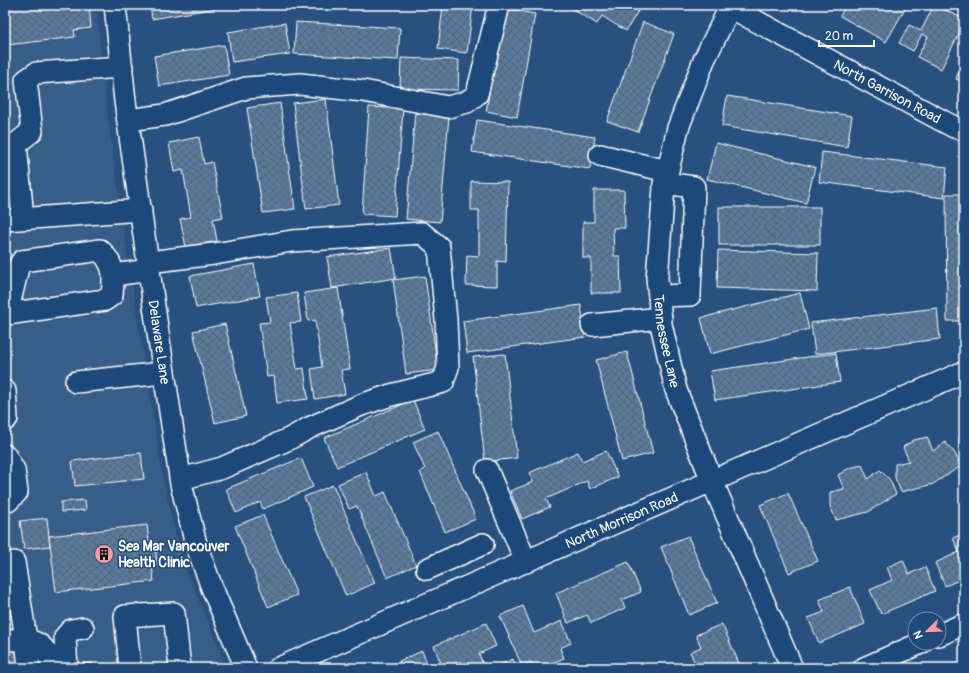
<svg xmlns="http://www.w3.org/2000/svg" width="969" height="673" font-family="Pangolin,sans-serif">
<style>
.built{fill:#375d88}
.building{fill:url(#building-cross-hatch);stroke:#fff}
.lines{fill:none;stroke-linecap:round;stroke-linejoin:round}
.minor-casing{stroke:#fff;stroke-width:24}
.minor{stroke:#1f4a7a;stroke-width:21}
.labels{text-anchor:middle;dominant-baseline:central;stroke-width:3;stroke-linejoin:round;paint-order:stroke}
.street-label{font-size:14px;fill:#fff;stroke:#1f4a7a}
.poi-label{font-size:14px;font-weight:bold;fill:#fff;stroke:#1f4a7a;text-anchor:start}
</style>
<defs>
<pattern id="building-cross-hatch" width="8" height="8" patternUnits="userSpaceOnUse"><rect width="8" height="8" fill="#5a7a9d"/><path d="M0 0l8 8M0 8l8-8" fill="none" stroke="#536374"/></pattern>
</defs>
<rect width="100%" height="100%" fill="#28517f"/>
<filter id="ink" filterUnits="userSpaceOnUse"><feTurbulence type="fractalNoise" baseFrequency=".025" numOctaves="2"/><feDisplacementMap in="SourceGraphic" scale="8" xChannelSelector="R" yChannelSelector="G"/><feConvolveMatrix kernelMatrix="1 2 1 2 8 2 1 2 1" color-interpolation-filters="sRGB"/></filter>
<g filter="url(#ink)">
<polygon class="built" points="5,5 96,5 106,104 124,233 161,466 172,520 185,567 221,653 222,663 221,668 5,668"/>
<g class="building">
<polygon points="5,5 89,5 91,28 74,30 75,37 7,45 5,24"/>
<polygon points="150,5 223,5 223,7 152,19"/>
<polygon points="443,5 473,5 467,53 438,49"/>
<polygon points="566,5 640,5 641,6 626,31 602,16 597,24"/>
<polygon points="846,5 907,5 886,42 840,16"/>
<polygon points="934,5 964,19 964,24 941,69 917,57 928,37 922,34 913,51 899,43 909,25 921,31"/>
<polygon points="504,8 535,14 517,117 486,111"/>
<polygon points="296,22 400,28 398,60 294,54"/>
<polygon points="643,22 674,34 638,132 607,121"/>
<polygon points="285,23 290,54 232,62 228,32"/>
<polygon points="224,45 229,75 159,86 154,56"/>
<polygon points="964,57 964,82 956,79"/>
<polygon points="401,58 459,60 458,90 400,89"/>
<polygon points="727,96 852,116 847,147 722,126"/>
<polygon points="326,99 339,205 306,209 293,103"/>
<polygon points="280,103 295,209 263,213 247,108"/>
<polygon points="369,107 403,109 395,216 362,214"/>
<polygon points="415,113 449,116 440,222 406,219"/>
<polygon points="477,120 595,137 590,169 472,152"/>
<polygon points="199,137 204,164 212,162 223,217 213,219 217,241 186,247 180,219 191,217 183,170 174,172 169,143"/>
<polygon points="716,143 815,167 806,203 707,179"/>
<polygon points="822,152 947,167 944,198 819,182"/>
<polygon points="471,181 508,182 506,262 497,261 497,286 466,285 467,255 479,256 479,210 471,210"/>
<polygon points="594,190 624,190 625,228 613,228 614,256 620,256 621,293 591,293 591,258 583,258 583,222 594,222"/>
<polygon points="946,194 964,194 964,321 947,321"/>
<rect x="719" y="207" width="101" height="38"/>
<polygon points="391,248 396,278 332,288 327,257"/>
<polygon points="718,250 818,253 817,291 717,288"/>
<polygon points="254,264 260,296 196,308 190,276"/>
<polygon points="425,276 438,370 406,374 393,280"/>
<polygon points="338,288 350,369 341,370 345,394 315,399 311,369 322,367 315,320 308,321 304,293"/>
<polygon points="297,293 301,322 290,323 297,369 304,368 308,399 277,403 274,376 267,377 259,323 270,322 266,297"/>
<polygon points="800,293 809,329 710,354 701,318"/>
<polygon points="581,305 585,337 467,353 463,321"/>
<polygon points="937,308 940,339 815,354 811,323"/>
<polygon points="225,324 246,416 215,423 193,331"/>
<polygon points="627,352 653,453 622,461 596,360"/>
<polygon points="836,353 840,382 715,400 710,371"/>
<polygon points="505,354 517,458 485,462 473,357"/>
<polygon points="413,400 425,429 337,467 324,438"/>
<polygon points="438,431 476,519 445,532 420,472 425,469 413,442"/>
<polygon points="964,435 964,461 960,451 959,437"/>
<polygon points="927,437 933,451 945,442 954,452 961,466 933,484 901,492 895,478 895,464 909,461 903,447 914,440"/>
<polygon points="606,451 618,477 590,489 587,481 546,499 550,507 522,519 510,491 533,482 529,473 578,452 582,461"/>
<polygon points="141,453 144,479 75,486 72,461"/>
<polygon points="301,458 313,487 263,509 260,502 236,513 226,489"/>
<polygon points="862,465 868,479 880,470 890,480 896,494 868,512 836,520 830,506 830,492 844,489 838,475 849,468"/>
<polygon points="366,472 376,496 385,492 416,565 387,578 357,506 349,509 338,484"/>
<polygon points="333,485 375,583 346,596 304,497"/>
<polygon points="788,493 818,561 789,573 760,505"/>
<polygon points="85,500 86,510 61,512 61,502"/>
<polygon points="263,515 297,595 268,607 235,526"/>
<polygon points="47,518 50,546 24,549 20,521"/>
<polygon points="5,524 15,610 5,611"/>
<polygon points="147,525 149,542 155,542 157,565 152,566 154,581 56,592 49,536"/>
<polygon points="964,533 964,578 945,586 935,563 959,552 953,538"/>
<polygon points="688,536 717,603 689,615 661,547"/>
<polygon points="903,560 909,574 925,567 935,591 881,614 870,590 892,580 887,567"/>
<polygon points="628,562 641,592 622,600 625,608 591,623 587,615 568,623 556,593"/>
<polygon points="850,587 865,624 819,643 808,618 824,612 819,600"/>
<polygon points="523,606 534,633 562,621 571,643 560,648 564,658 539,668 534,668 531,662 522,666 500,616"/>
<polygon points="486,623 496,646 479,654 483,665 476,668 464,668 461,661 443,668 434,646"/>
<polygon points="722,624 741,668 697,668 690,652 701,647 696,635"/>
<polygon points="19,649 21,668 5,668 5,651"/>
<polygon points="422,651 429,668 401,668 399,661"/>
<polygon points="513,659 517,668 498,668 498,666"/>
<polygon points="92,663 92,666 99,665 99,668 76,668 79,668 79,664"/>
</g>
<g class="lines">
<g class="minor-casing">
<g id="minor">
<path id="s1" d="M 115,5 L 125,101 L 156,320 L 181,484 L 196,544 L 212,588 L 246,668"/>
<path id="s2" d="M 726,5 L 954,127 L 964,130"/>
<path id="s3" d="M 731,5 L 704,60 L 678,128 L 664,187 L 657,278 L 659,296 L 661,324 L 676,390 L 712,481 L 792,668"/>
<polyline points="128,120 165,115 246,88 300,84 363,91 448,107 467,102 477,94 499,5"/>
<polyline points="600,155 667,171"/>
<polyline points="23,218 16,144 32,131 26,80 36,73 122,67"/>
<polyline points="5,220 141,210"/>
<path d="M 100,250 C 115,265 114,275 112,295 L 105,300 L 7,314 L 18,268 L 22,261 Z"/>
<polyline points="148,262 214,254 292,241 422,233 439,247 446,320 448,367 443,382 391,395 361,405 309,428 289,439 222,468 181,479"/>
<polyline points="114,275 149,270"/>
<polyline points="659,296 690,295 694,187 664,183"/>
<polyline points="592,325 661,318"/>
<polyline points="76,382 164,373"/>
<polyline points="5,391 7,418 5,420"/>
<polyline points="5,455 14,470 17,492 8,501 5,501"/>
<polyline points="487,470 526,562"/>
<polyline points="14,562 26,639 29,668"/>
<polyline points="427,569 483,544"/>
<polyline points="939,635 964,624"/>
<path d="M 5,640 C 31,639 45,639 53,668"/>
<polyline points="67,668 65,637 71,630 83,628"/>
<polyline points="130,668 125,616 174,613 180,668"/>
<path id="s4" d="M 279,668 L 964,372"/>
<polyline points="864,668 921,643"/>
</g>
</g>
<use href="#minor" class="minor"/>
</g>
</g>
<defs>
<g id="building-disc" transform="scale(1)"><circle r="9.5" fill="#ff9aa2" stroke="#1f4a7a"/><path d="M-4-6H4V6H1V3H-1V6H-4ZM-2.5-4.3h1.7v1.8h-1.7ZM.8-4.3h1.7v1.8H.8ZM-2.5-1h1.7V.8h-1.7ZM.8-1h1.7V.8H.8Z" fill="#111"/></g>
</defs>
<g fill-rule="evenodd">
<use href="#building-disc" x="104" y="554"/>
</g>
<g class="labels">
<g class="street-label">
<text stroke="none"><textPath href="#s2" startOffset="183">North Garrison Road</textPath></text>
<text stroke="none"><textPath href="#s3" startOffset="350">Tennessee Lane</textPath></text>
<text stroke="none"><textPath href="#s1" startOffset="340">Delaware Lane</textPath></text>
<text stroke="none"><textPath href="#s4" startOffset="373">North Morrison Road</textPath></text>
</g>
<g class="poi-label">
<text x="118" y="546">Sea Mar Vancouver<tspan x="118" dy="16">Health Clinic</tspan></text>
</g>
</g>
<rect width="969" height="673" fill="none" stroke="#1f4a7a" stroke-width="20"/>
<rect x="10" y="10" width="949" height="653" fill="none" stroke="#fff" stroke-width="1.5" filter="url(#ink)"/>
<g transform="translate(927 631) rotate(247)"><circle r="19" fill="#1f4a7a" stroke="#7992af"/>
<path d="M0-3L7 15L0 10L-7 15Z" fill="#ff9aa2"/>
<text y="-6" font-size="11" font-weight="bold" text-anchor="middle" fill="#ffffff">N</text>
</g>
<path d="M819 40v6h55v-6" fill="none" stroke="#ffffff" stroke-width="2"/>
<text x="825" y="40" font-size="12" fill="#ffffff" stroke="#1f4a7a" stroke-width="3" paint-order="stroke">20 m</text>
</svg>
